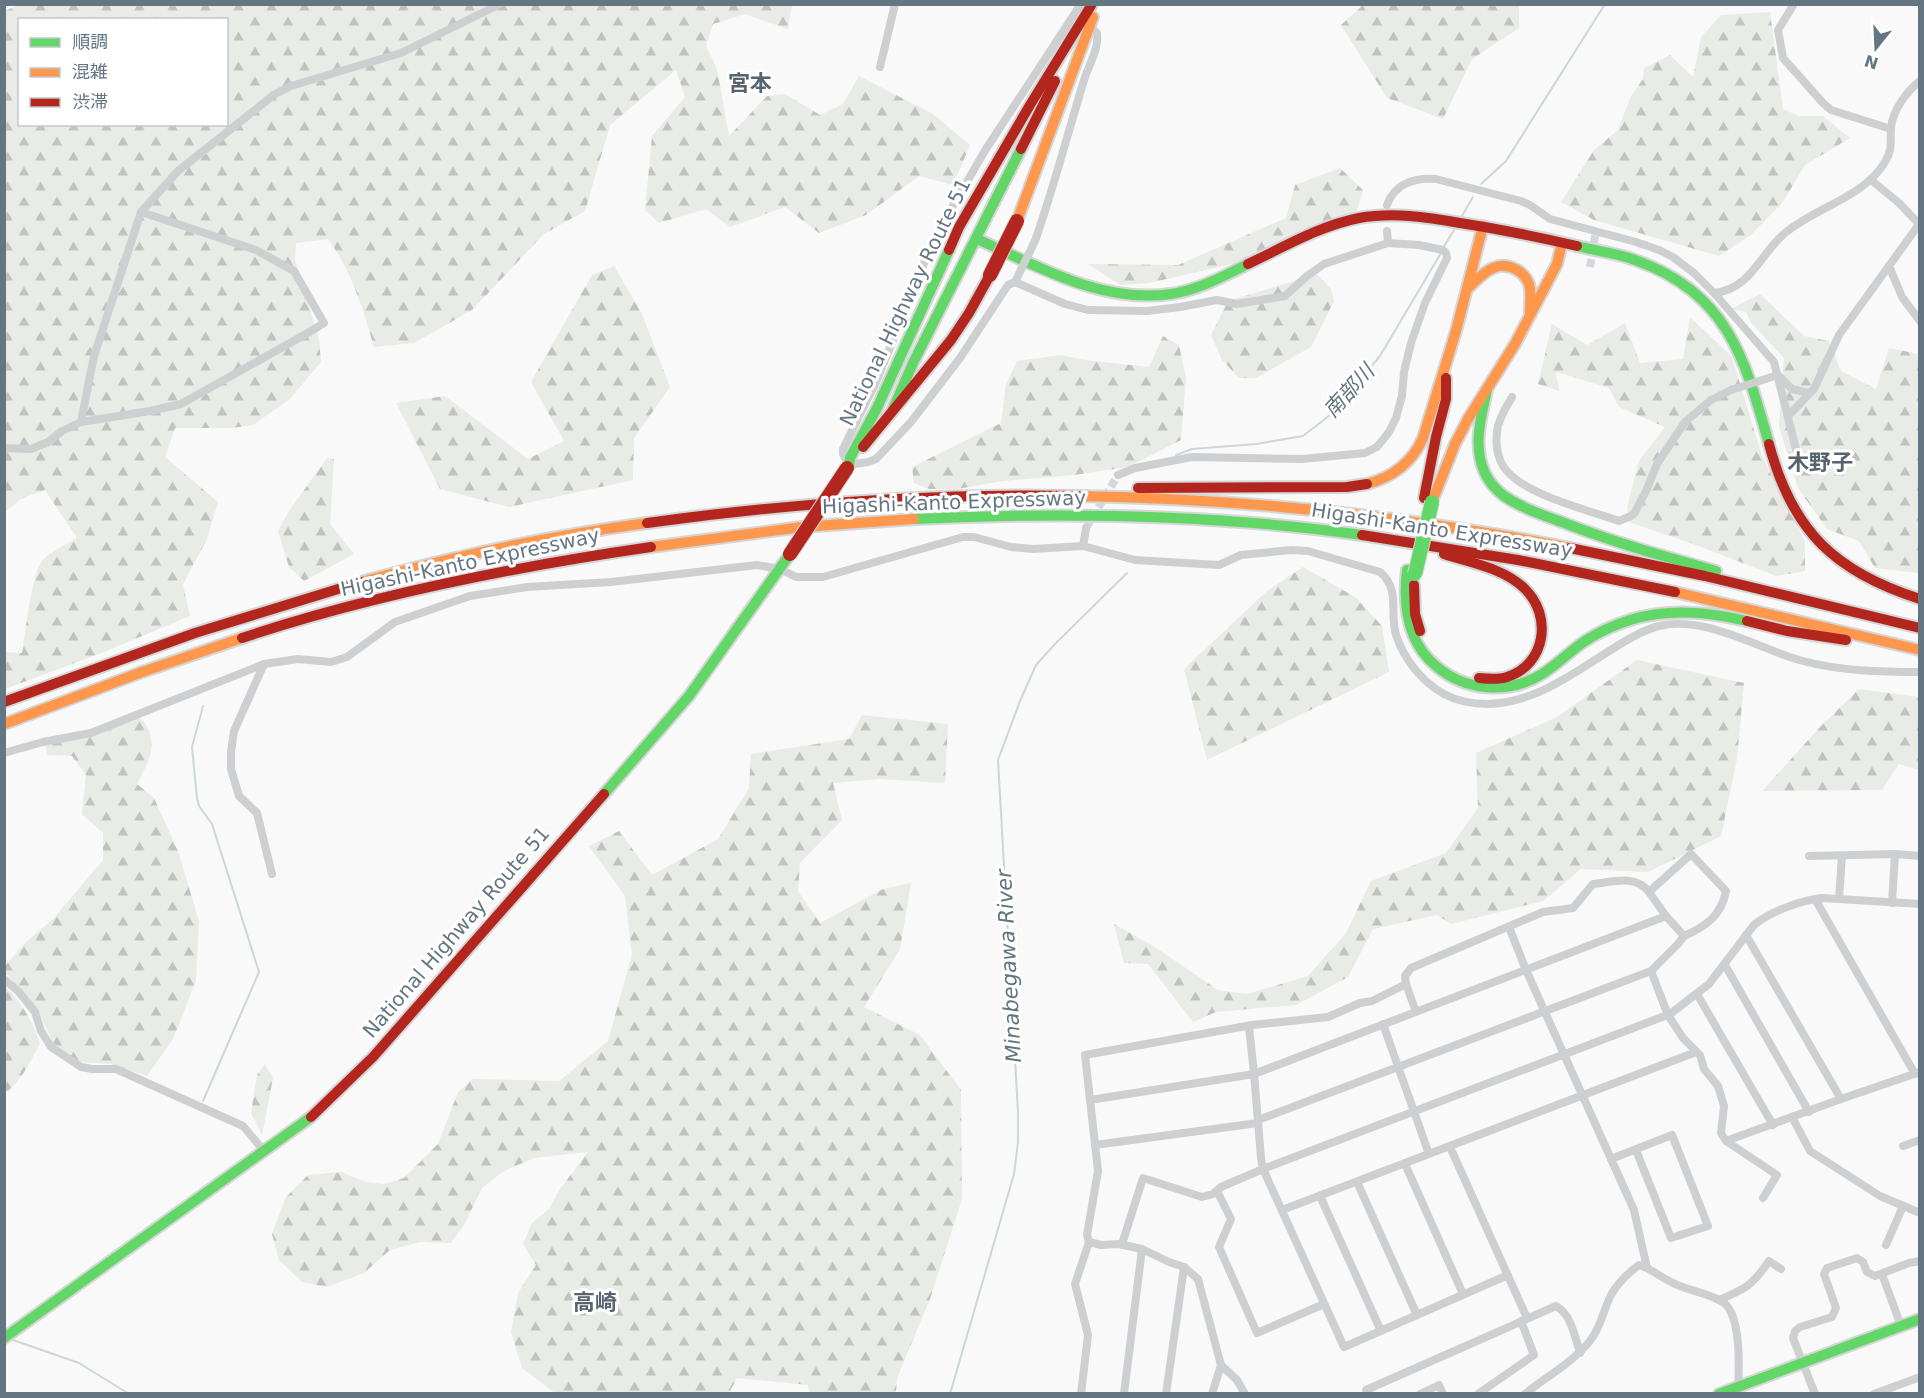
<svg xmlns="http://www.w3.org/2000/svg" width="1924" height="1398" font-family="'DejaVu Sans','Noto Sans JP',sans-serif">
<style>
.forest{fill:url(#forest-firs);fill-rule:evenodd}
.lines{fill:none;stroke-linecap:round;stroke-linejoin:round}
.stream{stroke:#ced6d9;stroke-width:2}
.street-tunnel{stroke:#d4d8dc;stroke-width:8;stroke-dasharray:8 4;stroke-linecap:butt}
.fast-casing{stroke:#d5d6d7;stroke-width:14}
.slow-casing{stroke:#d5d6d7;stroke-width:14}
.jam-casing{stroke:#d5d6d7;stroke-width:14}
.street{stroke:#cecfd0;stroke-width:8}
.fast{stroke:#63d668;stroke-width:10}
.slow{stroke:#ff974d;stroke-width:10}
.jam{stroke:#b3261e;stroke-width:10}
.fast-bridge-casing{stroke:#d5d6d6;stroke-width:16;stroke-linecap:butt}
.jam-bridge-casing{stroke:#d5d6d6;stroke-width:16;stroke-linecap:butt}
.street-bridge{stroke:#cecfd0;stroke-width:8}
.fast-bridge{stroke:#63d668;stroke-width:14}
.jam-bridge{stroke:#b3261e;stroke-width:14}
.labels{text-anchor:middle;dominant-baseline:central;stroke-width:6;stroke-linejoin:round;paint-order:stroke}
.street-label{font-size:20px;fill:#657683;stroke:#fff}
.water-label{font-size:21px;font-style:italic;fill:#60757c;stroke:#fff}
.quarter-label{font-size:22px;font-weight:bold;fill:#57646e;stroke:#fff}
</style>
<defs>
<pattern id="forest-firs" width="22" height="20" patternUnits="userSpaceOnUse" patternTransform="scale(1.5)"><rect width="22" height="20" fill="#e8ebe6"/><path d="M5 1l3.5 6h-7zM16 11l3.5 6h-7z" fill="#c0c3c0"/></pattern>
</defs>
<rect width="100%" height="100%" fill="#f9f9f9"/>
<g class="forest">
<path d="M 20,4 L 792,5 L 788,29 L 745,14 L 713,24 L 706,46 L 717,69 L 729,136 L 767,96 L 785,94 L 820,115 L 843,104 L 859,76 L 933,114 L 970,145 L 953,185 L 919,176 L 866,215 L 819,233 L 785,207 L 730,227 L 706,209 L 659,223 L 645,210 L 652,136 L 685,97 L 676,70 L 610,125 L 585,211 L 544,234 L 472,310 L 414,343 L 374,347 C 363,309 352,271 328,239 L 296,243 L 295,259 L 319,339 L 321,362 L 290,399 L 253,425 L 232,428 L 175,428 L 165,457 L 218,502 L 207,539 L 183,584 L 190,616 L 104,652 L 5,689 L 5,652 L 22,653 C 25,635 32,573 42,561 C 50,551 66,545 77,538 L 45,490 L 21,499 L 5,512 L 5,11 ZM 20,20 L 226,20 L 226,124 L 20,124 Z"/>
<polygon points="1363,5 1519,5 1519,28 1472,59 1443,119 1387,98 1341,25"/>
<polygon points="1770,12 1783,109 1799,116 1823,116 1850,138 1805,165 1782,203 1751,235 1719,256 1594,220 1561,202 1594,150 1618,130 1631,96 1643,79 1644,68 1670,55 1693,77 1701,37 1721,15"/>
<polygon points="1340,168 1363,190 1356,214 1232,264 1149,283 1120,285 1088,264 1178,265 1286,218 1295,185"/>
<polygon points="614,266 641,312 670,387 634,438 633,480 509,507 440,489 396,403 445,396 528,459 564,441 531,382 592,275"/>
<polygon points="1317,274 1331,289 1334,301 1311,347 1256,378 1239,378 1222,360 1211,335 1228,301"/>
<polygon points="1760,294 1804,336 1829,341 1841,371 1876,389 1889,348 1919,354 1919,573 1875,568 1859,541 1827,529 1798,488 1779,427 1784,358 1751,323 1746,312 1731,309"/>
<polygon points="1690,317 1732,357 1762,456 1805,542 1805,571 1776,576 1696,545 1629,522 1627,507 1639,461 1665,427 1619,407 1609,388 1556,372 1559,391 1538,384 1552,324 1587,345 1625,323 1640,363 1683,359"/>
<polygon points="1163,336 1179,345 1186,378 1181,440 1128,467 1074,475 1003,481 957,489 929,489 914,483 912,467 1001,423 1006,384 1017,361 1061,355 1085,360 1149,367"/>
<polygon points="327,458 334,459 330,524 354,554 304,581 289,567 278,531 289,511"/>
<polygon points="1303,567 1355,597 1382,626 1389,672 1207,760 1184,669 1267,591"/>
<polygon points="1637,660 1744,683 1737,759 1721,836 1648,872 1581,869 1543,901 1451,924 1437,915 1373,929 1348,977 1296,1005 1216,1012 1193,1022 1148,964 1124,963 1114,924 1155,947 1218,990 1247,994 1308,976 1346,933 1371,881 1446,853 1478,808 1476,753 1557,717"/>
<polygon points="1859,689 1919,697 1919,770 1899,764 1882,790 1762,791 1820,727"/>
<polygon points="862,715 948,724 945,783 881,779 833,783 842,820 800,863 798,891 820,923 883,889 911,883 900,949 864,1007 920,1035 961,1090 962,1199 930,1299 897,1378 896,1393 809,1393 808,1385 737,1378 729,1393 555,1393 522,1368 511,1332 518,1293 536,1265 523,1244 532,1223 549,1209 560,1189 588,1152 534,1158 504,1171 482,1188 465,1223 451,1243 420,1242 390,1250 364,1273 327,1287 302,1282 279,1260 272,1234 286,1197 308,1175 341,1172 366,1182 384,1184 404,1178 438,1144 458,1092 473,1079 559,1081 608,1041 632,954 625,896 589,846 619,831 652,875 718,839 749,788 751,754 849,739"/>
<path d="M 139,717 C 161,738 150,760 137,784 L 154,798 L 178,851 L 199,921 L 196,981 L 173,1039 L 147,1076 L 110,1064 L 79,1062 L 53,1043 L 38,1010 L 5,972 L 5,966 L 27,941 L 52,920 L 103,860 L 103,833 L 82,814 L 86,775 L 72,756 L 47,755 L 46,745 L 86,738 Z"/>
<path d="M 5,986 C 22,1003 33,1022 40,1044 C 30,1061 21,1083 5,1093 Z"/>
<polygon points="265,1064 273,1078 262,1135 251,1113 257,1075"/>
</g>
<g class="lines">
<g class="stream">
<polyline points="1481,184 1506,161 1605,4"/>
<polyline points="1462,216 1473,197"/>
<polyline points="1443,248 1454,230"/>
<polyline points="1176,455 1192,449 1256,444 1303,436 1334,412 1380,356 1441,253"/>
<polyline points="203,1101 259,972 212,824 199,806 197,798 192,747 203,706"/>
<polyline points="13,1340 79,1363 129,1394"/>
<polyline points="950,1394 1014,1174 1018,1142 1018,1112 998,760 1020,701 1036,665 1055,644 1127,573"/>
</g>
<g class="street-tunnel">
<polyline points="1590,267 1596,231"/>
<polyline points="1086,528 1118,475"/>
</g>
<g class="fast-casing">
<g id="fast">
<path d="M 977,239 C 1037,266 1102,304 1171,294 C 1198,290 1224,276 1248,264"/>
<path d="M 1577,246 C 1596,251 1617,253 1635,260 C 1728,293 1745,359 1769,444"/>
<path d="M 1487,390 C 1481,417 1473,445 1484,471 C 1488,481 1495,489 1504,496 C 1523,509 1546,516 1567,524 C 1616,543 1666,557 1716,571"/>
<polyline points="893,409 913,363 1021,149"/>
<polyline points="849,465 850,458 877,408 949,250"/>
<path d="M 914,519 C 1064,512 1214,514 1362,535"/>
<path d="M 1407,570 C 1403,605 1407,642 1436,666 C 1465,691 1508,695 1542,674 C 1557,665 1570,651 1585,641 C 1599,632 1614,625 1630,620 C 1669,608 1708,612 1747,621"/>
<polyline points="604,794 689,696 790,554"/>
<polyline points="4,1338 311,1117"/>
<polyline points="1719,1394 1920,1319"/>
</g>
</g>
<g class="slow-casing">
<g id="slow">
<polyline points="1017,221 1093,17"/>
<path d="M 1467,289 C 1475,282 1483,272 1493,268 C 1508,261 1527,272 1530,288 C 1531,296 1530,304 1530,312"/>
<path d="M 1367,484 C 1393,477 1412,463 1423,438 L 1456,331 L 1483,226"/>
<path d="M 1078,496 C 1243,499 1408,516 1570,548"/>
<polyline points="1432,502 1455,444 1468,419 1515,344 1557,264 1562,243"/>
<polyline points="651,547 802,527 914,519"/>
<path d="M 361,582 C 454,556 550,536 647,523"/>
<polyline points="1675,592 1920,650"/>
<polyline points="4,724 142,672 242,638"/>
</g>
</g>
<g class="jam-casing">
<g id="jam">
<polyline points="1021,149 1055,81"/>
<polyline points="949,250 959,227 1030,105 1092,4"/>
<path d="M 1248,264 C 1284,247 1319,226 1359,218 C 1392,212 1427,217 1460,223 C 1499,229 1538,237 1577,246"/>
<path d="M 1769,444 C 1792,531 1835,572 1920,599"/>
<polyline points="863,447 951,340 969,313 990,275"/>
<polyline points="1138,488 1347,487 1367,484"/>
<polyline points="1424,498 1436,437 1446,399 1446,378"/>
<path d="M 647,523 C 790,503 933,493 1078,496"/>
<polyline points="1362,535 1518,560 1675,592"/>
<polyline points="1570,548 1705,576 1920,628"/>
<path d="M 1444,554 C 1471,563 1503,568 1524,588 C 1553,615 1546,665 1507,677 C 1498,680 1488,679 1479,678"/>
<polyline points="1414,585 1415,614 1420,631"/>
<polyline points="1747,621 1787,631 1846,640"/>
<path d="M 242,638 C 374,594 513,567 651,547"/>
<polyline points="4,702 195,633 361,582"/>
<polyline points="311,1117 373,1057 604,794"/>
</g>
</g>
<g class="street">
<polyline points="1081,4 986,149 951,209 929,251 877,380 843,449 843,454 849,465 868,462 876,459 911,422 960,358 1008,285 1015,282 1065,304 1088,310 1147,311 1180,307 1217,300 1237,304 1285,296 1307,276 1324,264 1388,243 1419,245 1443,250 1446,253 1447,258 1425,303 1411,343 1404,372 1402,396 1396,418 1389,432 1377,447 1365,453 1302,459 1192,457 1135,468 1118,475"/>
<polyline points="1794,4 1778,30 1783,58 1823,103 1831,110 1891,129"/>
<polyline points="880,67 895,4"/>
<polyline points="1871,180 1899,203 1919,224"/>
<path d="M 1387,205 C 1394,184 1415,177 1436,179 L 1521,201 L 1530,205 L 1550,219 L 1636,242 L 1659,250 L 1673,257 L 1694,273 L 1714,293 L 1774,362 L 1796,449"/>
<polyline points="1387,231 1388,243"/>
<path d="M 1035,241 C 1054,187 1068,132 1085,77 C 1090,63 1099,48 1097,33 L 1089,27"/>
<polyline points="1889,266 1902,297 1920,321"/>
<path d="M 1714,293 C 1751,289 1759,255 1785,233 C 1816,207 1863,198 1885,162 C 1893,150 1890,140 1891,127 C 1893,110 1907,91 1920,81"/>
<polyline points="1780,377 1792,389 1809,393"/>
<path d="M 1512,397 C 1507,406 1501,415 1498,426 C 1495,440 1496,458 1506,470 C 1526,495 1588,510 1619,521 L 1631,516 L 1635,512 L 1646,491 L 1657,464 L 1685,422 L 1711,400 L 1731,390"/>
<polyline points="1788,416 1814,389 1839,335 1920,223"/>
<polyline points="81,422 94,356 141,212 178,171 275,94 291,86 401,53 500,4"/>
<polyline points="4,448 31,449 48,442 62,431 81,422 150,411 181,404 306,334 324,323 294,271 256,250 141,212"/>
<polyline points="1083,546 1086,528"/>
<polyline points="264,664 234,731 231,752 231,769 239,796 257,813 272,874"/>
<path d="M 4,753 L 43,742 L 91,733 L 264,664 L 298,659 L 331,662 L 347,657 L 395,622 L 470,596 L 527,587 L 611,582 L 757,565 L 780,569 L 796,577 L 823,577 L 963,537 L 974,537 L 1011,547 L 1033,549 L 1083,546 L 1135,560 L 1219,565 L 1241,555 L 1291,550 L 1308,551 L 1380,572 C 1401,590 1389,611 1396,635 C 1404,659 1422,682 1444,694 C 1457,701 1473,704 1488,704 C 1536,703 1575,672 1614,648 C 1628,639 1643,630 1659,626 C 1706,615 1758,649 1803,661 C 1841,671 1880,672 1920,672"/>
<polyline points="1809,856 1895,854 1920,856"/>
<polyline points="1815,899 1915,1074"/>
<polyline points="1839,899 1842,856"/>
<polyline points="1892,903 1895,854"/>
<path d="M 1509,927 L 1526,970 L 1634,1210 L 1647,1268 C 1658,1274 1668,1282 1680,1286 C 1694,1292 1712,1294 1724,1303 C 1742,1317 1739,1372 1738,1394"/>
<polyline points="1746,935 1841,1099"/>
<polyline points="1725,965 1809,1112"/>
<polyline points="1651,971 1678,944 1684,936"/>
<polyline points="4,979 19,992 35,1012 41,1031 51,1047 81,1067 92,1069 116,1069 243,1126 265,1152"/>
<polyline points="1697,994 1773,1125"/>
<path d="M 1416,1012 L 1406,984 L 1405,976 L 1411,968 L 1543,912 L 1573,908 L 1593,884 C 1613,882 1635,874 1649,892 L 1666,916 L 1684,936 C 1705,927 1722,915 1726,891 L 1691,854 L 1649,892"/>
<polyline points="1383,1024 1429,1154"/>
<polyline points="1090,1100 1254,1074 1249,1026"/>
<polyline points="1792,1117 1810,1151 1880,1196 1920,1213"/>
<polyline points="1258,1120 1651,971 1668,1015 1683,1038 1700,1055 1704,1069 1718,1086 1724,1106 1721,1133 1726,1141 1777,1175 1763,1198"/>
<polyline points="1726,1141 1841,1099 1920,1072"/>
<polyline points="1095,1145 1258,1123"/>
<polyline points="1903,1146 1920,1140"/>
<polyline points="1450,1147 1527,1318"/>
<polyline points="1611,1159 1672,1135 1708,1226 1671,1238 1636,1150"/>
<polyline points="1405,1164 1463,1294"/>
<polyline points="1357,1182 1417,1315"/>
<polyline points="1217,1191 1231,1219 1219,1247 1257,1333 1324,1304"/>
<polyline points="1320,1196 1381,1331"/>
<polyline points="1282,1210 1696,1052"/>
<polyline points="1089,1242 1087,1235 1098,1171 1085,1055 1252,1025 1328,1017 1360,1003 1372,1001 1406,984"/>
<path d="M 1122,1244 L 1143,1178 L 1202,1197 L 1213,1194 L 1221,1187 L 1263,1169 L 1670,1014 L 1709,984 L 1754,925 C 1769,912 1802,900 1822,898 L 1920,904"/>
<polyline points="1886,1245 1903,1206"/>
<polyline points="1882,1274 1901,1326"/>
<polyline points="1508,1275 1344,1347 1263,1169 1261,1158 1254,1074 1666,916"/>
<path d="M 1719,1300 C 1745,1289 1752,1286 1769,1261 L 1781,1269"/>
<polyline points="1221,1365 1237,1380 1245,1394"/>
<polyline points="1081,1394 1088,1335 1075,1284 1089,1242 1101,1245 1119,1244 1142,1249 1169,1262 1184,1267 1198,1279 1221,1365 1212,1394"/>
<polyline points="1124,1394 1142,1249"/>
<polyline points="1166,1394 1184,1267"/>
<path d="M 1367,1394 L 1366,1390 L 1556,1306 C 1571,1314 1575,1337 1580,1353"/>
<polyline points="1420,1394 1439,1385 1443,1394"/>
<polyline points="1478,1394 1534,1355 1521,1321"/>
<path d="M 1525,1394 C 1546,1377 1573,1362 1590,1341 C 1601,1327 1603,1311 1611,1295 C 1617,1284 1629,1272 1639,1265 L 1647,1268"/>
<polyline points="1815,1394 1793,1338 1795,1331 1800,1327 1832,1317 1836,1308 1824,1274 1827,1268 1857,1258 1863,1262 1867,1272 1875,1276 1909,1263 1920,1261"/>
<polyline points="1874,1394 1920,1377"/>
</g>
<use href="#fast" class="fast"/>
<use href="#slow" class="slow"/>
<use href="#jam" class="jam"/>
<g class="fast-bridge-casing">
<polyline id="fast-bridge" points="1415,574 1432,502"/>
</g>
<g class="jam-bridge-casing">
<g id="jam-bridge">
<polyline points="990,275 1017,221"/>
<polyline points="790,554 847,468"/>
</g>
</g>
<g class="street-bridge">
<polyline points="1015,282 1035,241"/>
<polyline points="1731,390 1778,375"/>
</g>
<use href="#fast-bridge" class="fast-bridge"/>
<use href="#jam-bridge" class="jam-bridge"/>
</g>
<g class="labels">
<g class="street-label">
<text transform="translate(905 302) rotate(-64)">National Highway Route 51</text>
<text transform="translate(954 502) rotate(-2)">Higashi-Kanto Expressway</text>
<text transform="translate(1442 530) rotate(9)">Higashi-Kanto Expressway</text>
<text transform="translate(470 562) rotate(-12)">Higashi-Kanto Expressway</text>
<text transform="translate(456 932) rotate(-49)">National Highway Route 51</text>
</g>
<g class="water-label">
<text transform="translate(1349 391) rotate(-48)">南部川</text>
<text transform="translate(1009 966) rotate(-93)">Minabegawa River</text>
</g>
<g class="quarter-label">
<text x="750" y="83">宮本</text>
<text x="1820" y="462">木野子</text>
<text x="595" y="1302">高崎</text>
</g>
</g>
<rect width="1924" height="1398" fill="none" stroke="#657683" stroke-width="12"/>
<rect x="18" y="18" width="210" height="108" fill="#ffffff" stroke="#c1c8cd" stroke-width="1.5"/>
<rect x="30" y="38" width="30" height="9" fill="#63d668" stroke="#c1c8cd" stroke-width="1.5"/>
<text x="72" y="48" font-size="18" fill="#657683">順調</text>
<rect x="30" y="68" width="30" height="9" fill="#ff974d" stroke="#c1c8cd" stroke-width="1.5"/>
<text x="72" y="78" font-size="18" fill="#657683">混雑</text>
<rect x="30" y="98" width="30" height="9" fill="#b3261e" stroke="#c1c8cd" stroke-width="1.5"/>
<text x="72" y="108" font-size="18" fill="#657683">渋滞</text>
<g transform="translate(1876 48) rotate(198)" stroke="#ffffff" stroke-width="4.5" paint-order="stroke">
<path d="M0-4.5L10 22L0 15L-10 22Z" fill="#657683"/>
<text y="-9" font-size="16" font-weight="bold" text-anchor="middle" fill="#657683">N</text>
</g>
</svg>
